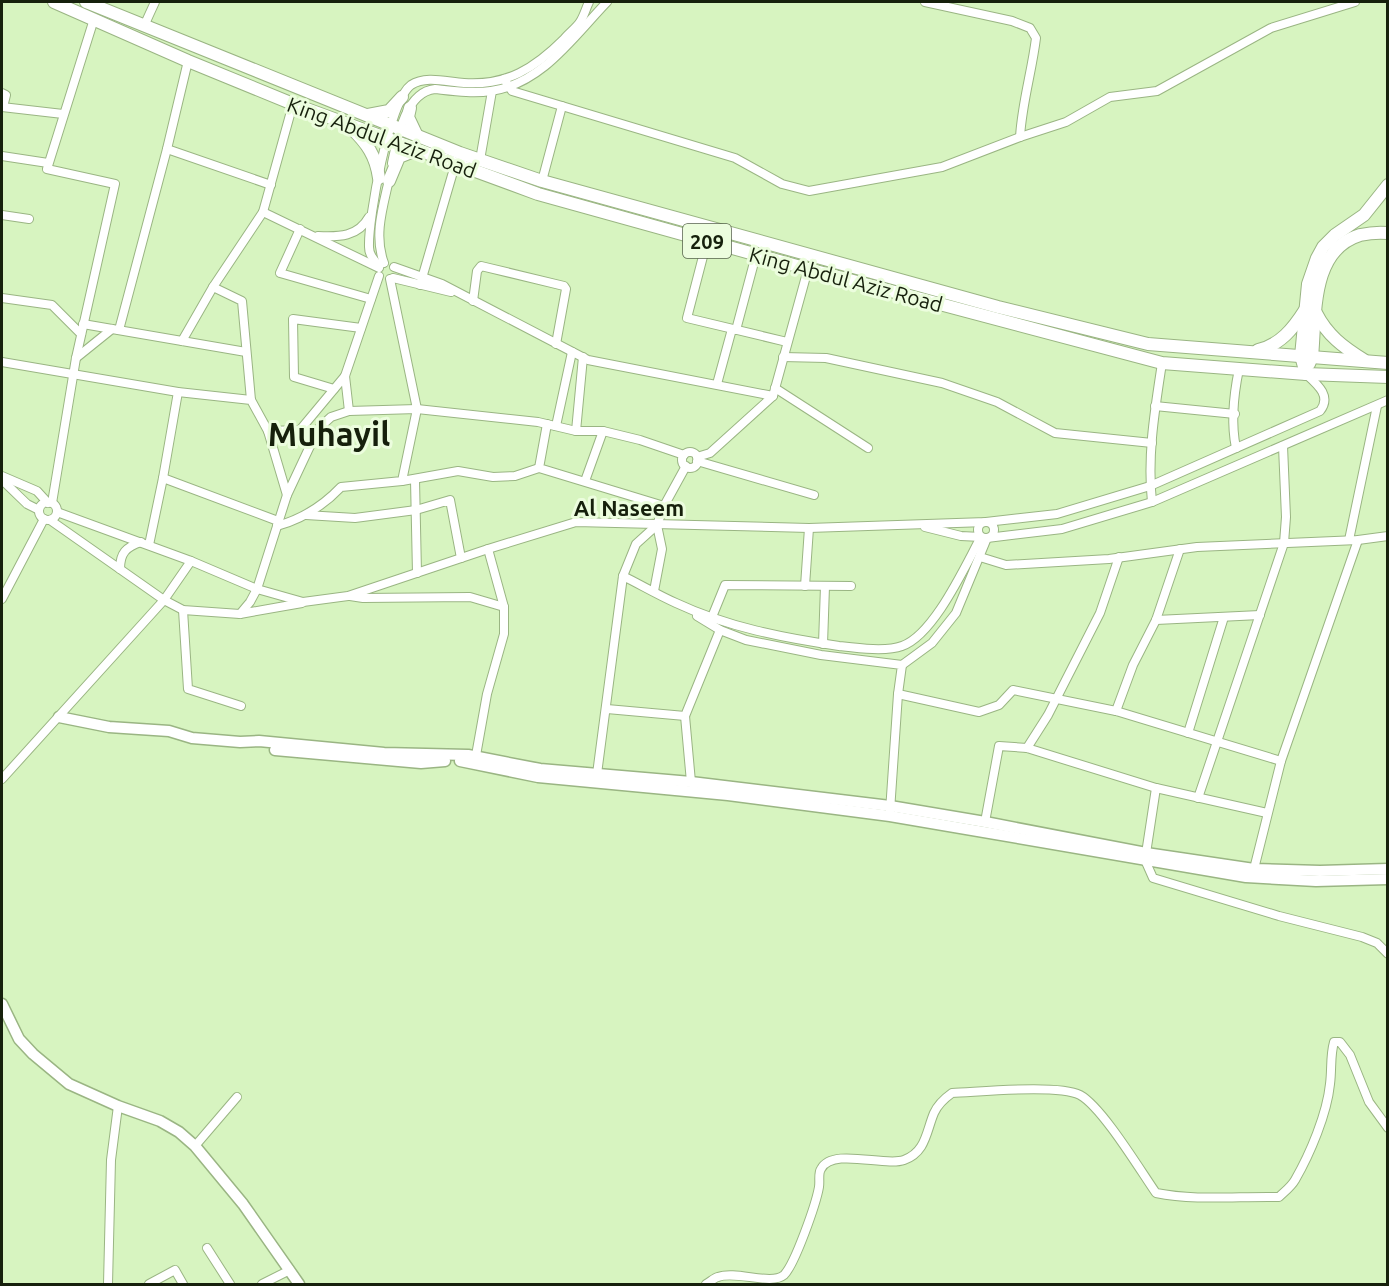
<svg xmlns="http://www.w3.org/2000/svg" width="1389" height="1286" font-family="Ubuntu,sans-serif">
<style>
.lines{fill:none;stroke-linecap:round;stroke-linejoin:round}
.minor-casing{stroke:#9ab583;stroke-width:10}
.tertiary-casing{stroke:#9ab583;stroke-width:13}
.primary-casing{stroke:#9ab583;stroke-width:14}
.minor{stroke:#fff;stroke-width:8}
.tertiary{stroke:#fff;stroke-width:10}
.primary{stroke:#fff;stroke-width:12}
.labels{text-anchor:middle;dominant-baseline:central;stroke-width:6;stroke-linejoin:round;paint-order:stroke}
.shield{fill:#ecfdde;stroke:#56624b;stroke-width:1.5}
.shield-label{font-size:20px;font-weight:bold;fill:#16200c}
.street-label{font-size:21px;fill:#16200c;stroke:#ecfdde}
.neighbourhood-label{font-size:22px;font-weight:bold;fill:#16200c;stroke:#ecfdde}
.town-label{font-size:33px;font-weight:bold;fill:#16200c;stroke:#ecfdde}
</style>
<rect width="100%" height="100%" fill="#d7f4c0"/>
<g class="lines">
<g class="minor-casing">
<g id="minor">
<path d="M 925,2 L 1012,21 L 1030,28 L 1036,38 C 1032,71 1022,103 1020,137"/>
<polyline points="144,26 155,2"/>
<polyline points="504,79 512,91 735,158 782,184 809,191 942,167 1020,137 1066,122 1110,97 1157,91 1271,28 1355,2"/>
<polyline points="2,93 6,95 3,107"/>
<polyline points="2,107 63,114"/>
<polyline points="167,149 271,185"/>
<polyline points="2,156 48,163"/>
<polyline points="480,160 492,91"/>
<path d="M 392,163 C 397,139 405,92 435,89 C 453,91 473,94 491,91 C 542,84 574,36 607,2"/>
<polyline points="542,181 562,106"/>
<polyline points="263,212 379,268"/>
<polyline points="2,215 29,219"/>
<polyline points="300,229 280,273 371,299"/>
<path d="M 318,236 C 339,237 358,237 369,217"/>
<polyline points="707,241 687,318 787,342"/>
<path d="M 384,263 C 373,234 384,204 390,175"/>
<path d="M 379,266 C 374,260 369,255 369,247 C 368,219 389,101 411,85 C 426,75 447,82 464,83 C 507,86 535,68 564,39 C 569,33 576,28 580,22 C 584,16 586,8 589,2"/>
<polyline points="394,267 442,284 588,360 773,396"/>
<polyline points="393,278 451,292"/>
<polyline points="420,285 455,165"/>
<polyline points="213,287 242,301 251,400"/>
<polyline points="2,298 52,305 81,334"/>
<polyline points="473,301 477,271 481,266 564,286 566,289 556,344"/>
<polyline points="83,324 246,352"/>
<polyline points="119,330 167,149 188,61"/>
<polyline points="736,330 756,255"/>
<polyline points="182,341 213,287 263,212 293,104"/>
<polyline points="783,357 826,358 942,383 997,402 1055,433 1152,443"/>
<polyline points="76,358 112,329"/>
<polyline points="2,362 178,392 251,400 268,431 287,495 318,429 331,417 349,411 417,409 538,422 576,431 603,431 640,440 684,455"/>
<polyline points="717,384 732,329"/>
<polyline points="775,388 868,448"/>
<polyline points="334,389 294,377 293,319 361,328"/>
<polyline points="1155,406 1235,414"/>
<polyline points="349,411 345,376 379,276"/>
<polyline points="547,424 539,468 664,506"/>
<polyline points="556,426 572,352"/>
<polyline points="268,431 300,430 345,376"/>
<polyline points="576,431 583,357"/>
<path d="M 1236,448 C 1231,424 1234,393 1239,369"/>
<circle cx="690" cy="460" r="8"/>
<polyline points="697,457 710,453 773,396 808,269"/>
<polyline points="697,461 814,495"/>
<polyline points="2,476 37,491 48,503"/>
<polyline points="163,478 278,521"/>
<polyline points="2,480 27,504 39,510"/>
<polyline points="415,480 417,573"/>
<polyline points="402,481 458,471 493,477 515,476 539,468"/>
<polyline points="585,481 603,431"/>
<path d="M 1152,502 C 1147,455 1155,409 1162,363"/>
<circle cx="48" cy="511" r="9"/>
<polyline points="52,503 76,358 115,184 47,169 94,19"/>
<path d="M 57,512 L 191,561 L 257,589 L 303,602 L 348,596 L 488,549 L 576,522 L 809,528 L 986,522 L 1057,514 L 1150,486 L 1320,411 C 1332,396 1317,384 1306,374"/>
<polyline points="306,515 355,518 416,510 450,500 461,558"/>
<circle cx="986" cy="530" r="8"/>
<path d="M 277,526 C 302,519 323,506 341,487 L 402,481 L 417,409 L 390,279"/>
<polyline points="1349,540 1377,406"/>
<polyline points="149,545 163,478 178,392"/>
<polyline points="980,557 1006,565 1109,559 1197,547 1358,540 1388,536"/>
<polyline points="191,561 164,600 183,610 240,614 302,603"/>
<path d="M 120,569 C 120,553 126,547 141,542"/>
<path d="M 623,576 C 641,585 658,595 676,603 C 727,627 784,638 839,646 C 856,648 886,652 902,646 C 934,635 965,566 981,537 L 961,536 L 925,527"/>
<polyline points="805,586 809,528"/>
<polyline points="654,591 662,549 657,525"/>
<polyline points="350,596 363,598 470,597 504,607"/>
<polyline points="2,599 44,519"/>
<polyline points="183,610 188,689 241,706"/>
<polyline points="240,614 250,602 257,589 287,495"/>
<polyline points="697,616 720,630 746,640 821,655 902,665 898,694 890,811"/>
<polyline points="712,617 725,585 851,586"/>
<polyline points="1156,620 1260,615"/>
<polyline points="823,644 825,586"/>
<polyline points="902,665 932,643 956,613 987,538 1062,529 1152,502 1388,400"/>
<polyline points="898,694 979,712 999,705 1013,690 1116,711 1281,761"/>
<polyline points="607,709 685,716 720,630"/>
<polyline points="1116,711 1133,665 1156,620 1180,549"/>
<polyline points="685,716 691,782"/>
<polyline points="1188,733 1224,617"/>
<polyline points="1027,748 1048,715 1100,613 1119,557"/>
<polyline points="475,761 487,694 504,634 504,607 488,549"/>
<polyline points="597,774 623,576 636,544 657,525 664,506 686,466"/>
<polyline points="2,779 164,600 50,520"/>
<polyline points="1156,788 1145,860 1153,878 1279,916 1362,937 1377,943 1388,954"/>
<polyline points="1198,798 1284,543 1286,517 1283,446"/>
<polyline points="985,822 999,746 1027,748 1156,788 1267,813"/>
<polyline points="1254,869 1281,761 1358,540"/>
<polyline points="195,1146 237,1097"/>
<polyline points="207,1248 230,1284"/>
<polyline points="108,1284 111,1160 118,1106"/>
<polyline points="149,1284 175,1270 183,1284"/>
<polyline points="262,1284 290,1270"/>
<path d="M 706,1284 C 710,1282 714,1278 718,1277 C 736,1270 771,1286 784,1275 C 795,1264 816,1204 819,1187 C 820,1181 818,1173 821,1169 C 832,1147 885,1167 904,1160 C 926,1152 926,1132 934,1113 C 938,1104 945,1098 952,1093 C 980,1092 1058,1084 1080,1095 C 1102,1107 1140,1170 1156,1193 C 1196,1201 1238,1196 1279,1197 C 1284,1192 1291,1187 1295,1180 C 1310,1154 1327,1114 1330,1084 C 1332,1069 1330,1056 1334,1042 L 1340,1042 L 1350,1055 L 1369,1102 L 1388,1128"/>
</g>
</g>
<g class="tertiary-casing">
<g id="tertiary">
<polyline points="59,717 109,727 169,731 192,738 240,742 259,741 384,753 468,755 540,769 691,782 890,806 985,822 1146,853 1254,869 1320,871 1388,869"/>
<polyline points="275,750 421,763 445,761"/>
<polyline points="460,761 538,777 728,795 890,816 1246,877 1316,881 1388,879"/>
<polyline points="2,1004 19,1039 33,1054 69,1084 118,1106 160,1121 179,1132 195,1146 243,1204 299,1284"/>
</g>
</g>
<g class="primary-casing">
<g id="primary">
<polyline points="54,2 188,61 293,104 538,194 808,269 1162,363 1306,374 1388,377"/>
<polyline points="86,2 460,153 542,181 998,307 1148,344 1388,363"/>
<polyline points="410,108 408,117 417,136"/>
<polyline points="368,115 389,111 402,97"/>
<path d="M 351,128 C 367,143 376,156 379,178"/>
<polyline points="389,181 399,157 409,153 419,153"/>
<path d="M 1316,313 C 1327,335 1343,347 1364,360"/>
<path d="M 1258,350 C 1280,345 1293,329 1305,310"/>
<path d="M 1309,364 L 1312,357 C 1316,316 1310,250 1360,235 C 1369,233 1378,232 1388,233"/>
<polyline points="1306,374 1301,356 1308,284 1317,258 1323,247 1335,235 1364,215 1388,185"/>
</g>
</g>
<use href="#minor" class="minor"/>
<use href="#tertiary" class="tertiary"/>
<use href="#primary" class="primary"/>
</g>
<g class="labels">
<rect class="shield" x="683" y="224" width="48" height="34" rx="4.5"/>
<g class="shield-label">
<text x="707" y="241">209</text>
</g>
<g class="street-label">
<text transform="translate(382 137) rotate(20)">King Abdul Aziz Road</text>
<text transform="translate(846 279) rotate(15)">King Abdul Aziz Road</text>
</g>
<g class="neighbourhood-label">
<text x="629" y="507">Al Naseem</text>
</g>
<g class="town-label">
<text x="329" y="433">Muhayil</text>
</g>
</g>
<rect width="1389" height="1286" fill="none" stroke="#16200c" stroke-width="6"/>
</svg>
